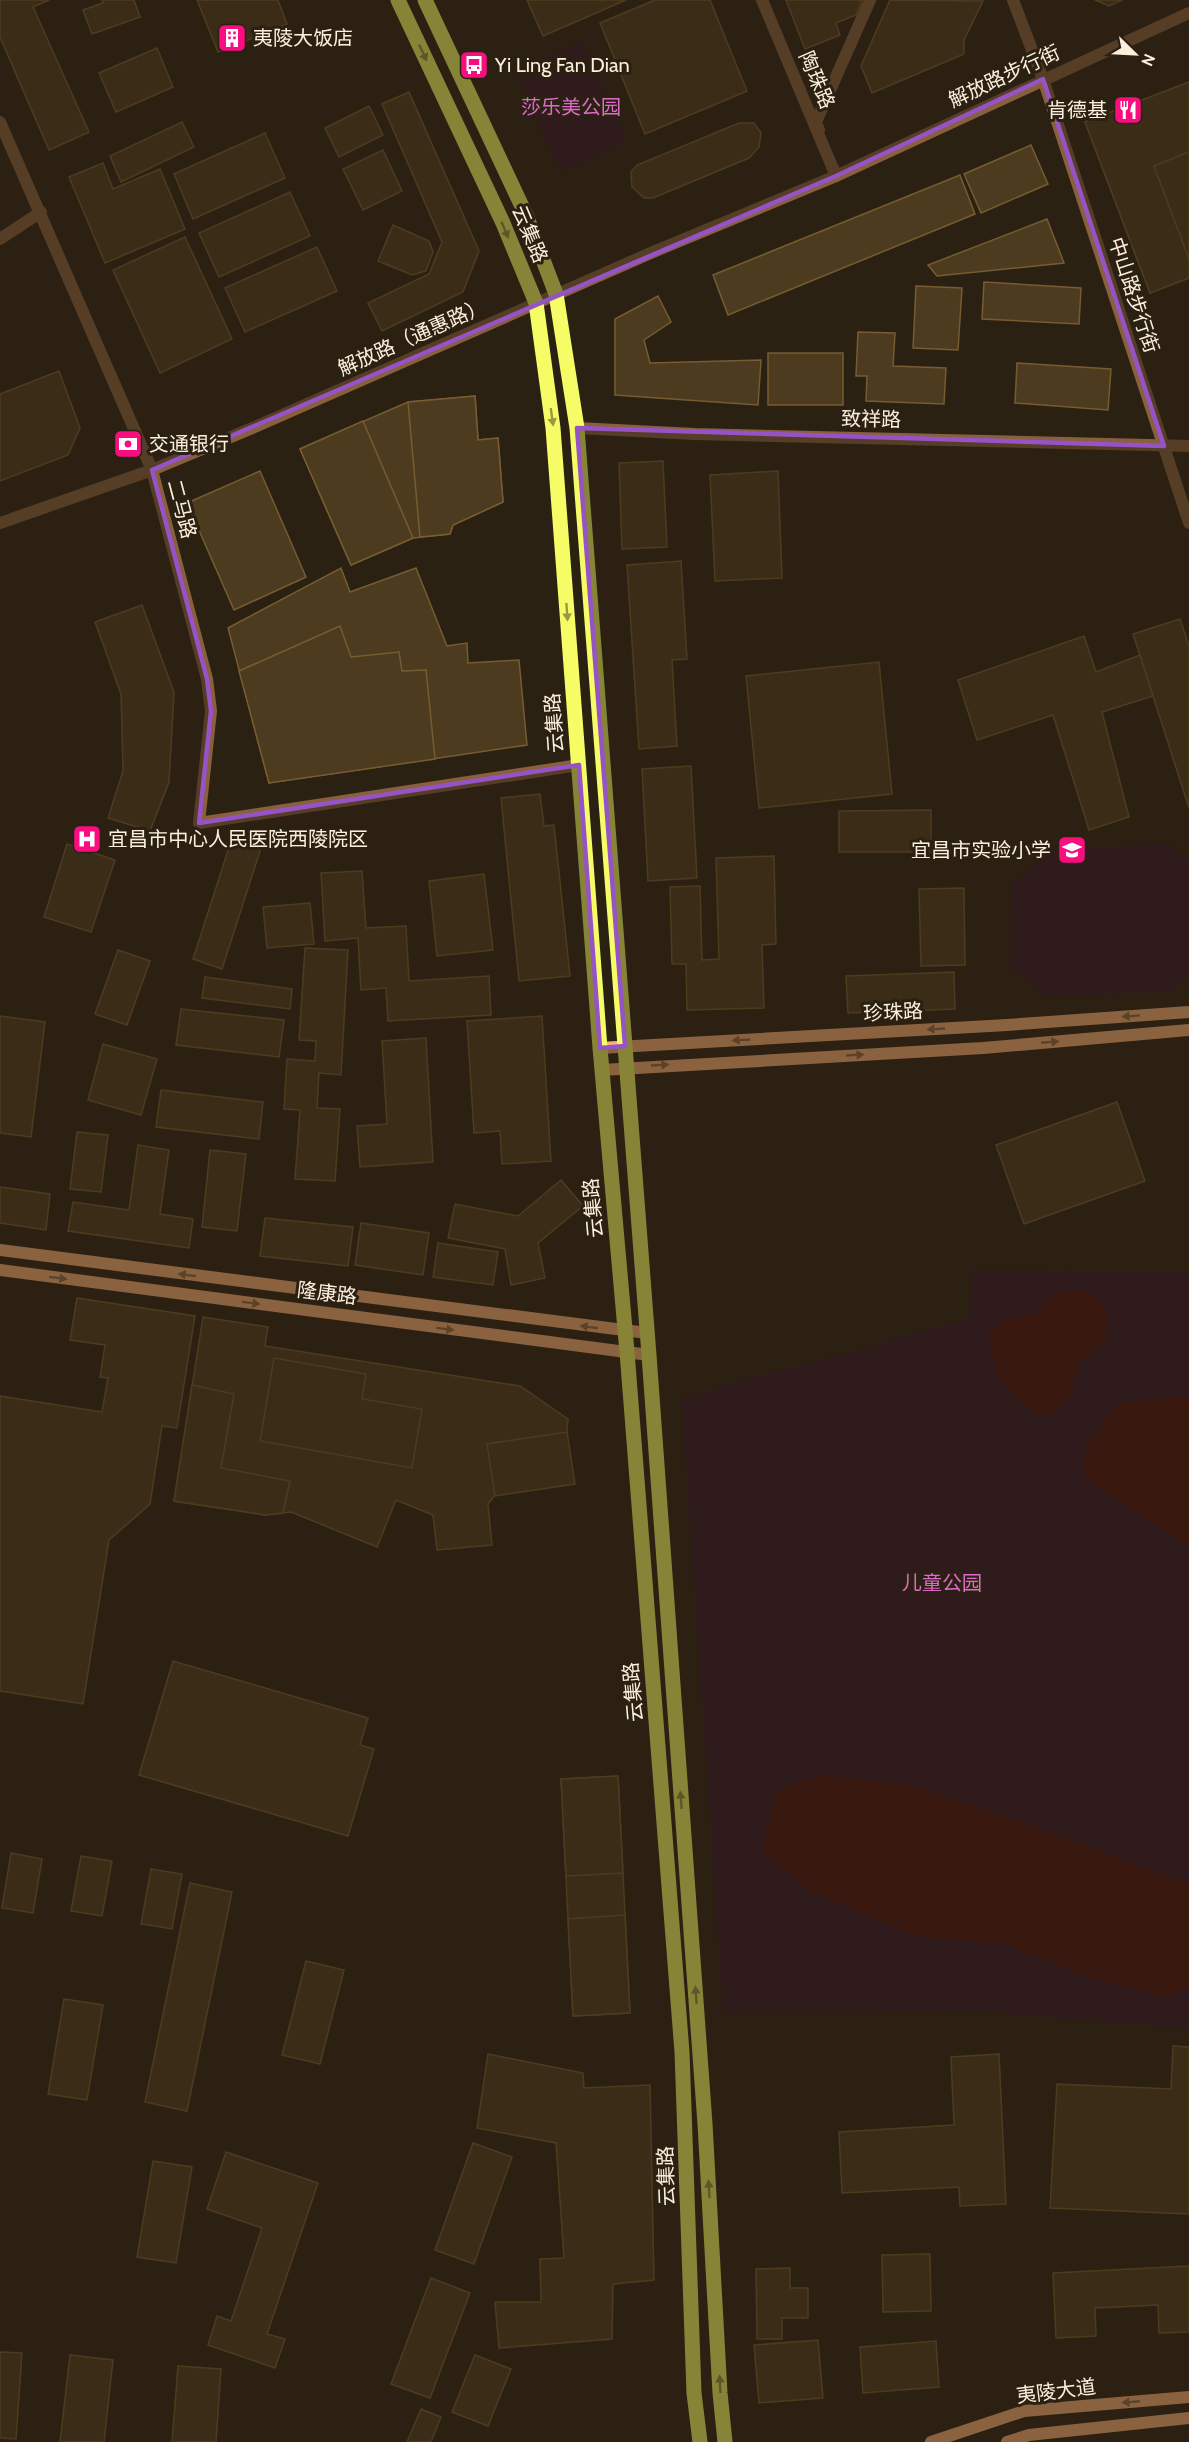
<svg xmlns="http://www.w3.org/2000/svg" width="1189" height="2442" font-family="Cabin,'Noto Sans SC',sans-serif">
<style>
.green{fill:#351529}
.water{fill:#4a100c}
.building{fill:#4c3b1e;stroke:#775c31;stroke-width:1.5}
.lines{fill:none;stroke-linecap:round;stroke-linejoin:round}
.pedestrian{stroke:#89603e;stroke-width:12}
.minor{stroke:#89603e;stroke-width:12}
.tertiary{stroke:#89603e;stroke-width:12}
.secondary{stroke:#fcb276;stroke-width:12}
.primary{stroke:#f5fc66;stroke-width:15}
.oneway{fill:#9a9940}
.oneway2{fill:#946a44}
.marked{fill:none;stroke:#9553c5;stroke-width:4.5;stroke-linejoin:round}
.labels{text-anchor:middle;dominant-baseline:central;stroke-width:6;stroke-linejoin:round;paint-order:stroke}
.poi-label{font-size:20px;fill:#feefdd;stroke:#2b2112;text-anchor:start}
.street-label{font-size:20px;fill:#feefdd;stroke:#2b2112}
.park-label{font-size:20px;fill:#df68cb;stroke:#2b2112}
</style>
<rect width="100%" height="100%" fill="#2b2112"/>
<g class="green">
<polygon points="582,41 627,142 560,172 515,72"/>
<polygon points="1170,844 1189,860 1189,977 1170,992 1046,996 1009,968 1011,884 1052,849"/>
<polygon points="972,1269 1189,1272 1189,2029 988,2012 723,2014 681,1398 969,1319"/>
</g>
<g class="water">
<path d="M 1075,1289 C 1084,1292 1094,1294 1100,1301 C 1104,1305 1104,1310 1106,1314 C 1113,1337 1096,1352 1078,1363 C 1068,1395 1079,1397 1045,1416 C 1011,1403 989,1370 989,1334 L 1002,1321 L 1039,1312 L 1050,1296 Z"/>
<polygon points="1189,1395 1189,1546 1085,1480 1084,1452 1117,1403"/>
<polygon points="820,1775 911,1785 1038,1828 1189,1884 1189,1988 1167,1998 1092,1978 1004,1944 912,1935 810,1891 761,1850 777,1792"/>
</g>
<g class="building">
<polygon points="0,0 49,0 33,7 89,132 49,150 0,37"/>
<polygon points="102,0 134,0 140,17 92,34 83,10 103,3"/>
<polygon points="197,0 278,0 287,24 218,52"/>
<polygon points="527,0 626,0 543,36"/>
<polygon points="655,0 710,0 747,91 645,134 600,23"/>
<polygon points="786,0 862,0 856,15 836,23 840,35 805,49"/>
<polygon points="890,0 983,1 964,40 964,54 872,93 861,66"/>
<polygon points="1095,0 1122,0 1109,6"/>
<polygon points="157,48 173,87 116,112 99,73"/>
<polygon points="1189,82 1189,278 1150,293 1085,122"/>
<polygon points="1189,82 1189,152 1154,166 1189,259 1189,278 1150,293 1085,122"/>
<polygon points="409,92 479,251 463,292 382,331 368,303 429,274 442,242 382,104"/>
<polygon points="369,106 383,135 339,157 325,128"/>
<polygon points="182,122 194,147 121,182 110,156"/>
<polygon points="739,123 754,123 761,133 759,147 749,158 653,198 644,198 632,187 631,172 637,165"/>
<polygon points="265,133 285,178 193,219 174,174"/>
<polygon points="1031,145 1048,184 981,213 964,174"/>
<polygon points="383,150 402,191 363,210 343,169"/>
<polygon points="103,163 113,189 160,169 185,229 105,263 69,177"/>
<polygon points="960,175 975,214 728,315 713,275"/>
<polygon points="290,192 310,236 219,277 199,233"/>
<polygon points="1047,219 1064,263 937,276 928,265"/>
<polygon points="393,225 429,241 433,252 426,271 412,275 378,261"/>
<polygon points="185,237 232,339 160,373 113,270"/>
<polygon points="317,247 337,291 245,332 225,288"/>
<polygon points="984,282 1081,288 1079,324 982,319"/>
<polygon points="916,286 962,288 958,350 913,348"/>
<polygon points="658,296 671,322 644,340 650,363 761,360 758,405 615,395 615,319"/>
<polygon points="858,332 895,333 893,366 946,368 944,404 866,401 867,376 856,376"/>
<rect x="768" y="353" width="75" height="52"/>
<polygon points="1017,363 1111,369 1108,410 1015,403"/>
<polygon points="59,371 80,428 68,455 0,481 0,394"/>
<polygon points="475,396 478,440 498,438 503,502 453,525 450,534 413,538 351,565 300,449 408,402"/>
<polygon points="475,396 478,440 498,438 503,502 453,525 450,534 420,537 408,402"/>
<polygon points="363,421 413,538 351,565 300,449"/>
<polygon points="663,461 667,547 622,549 619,463"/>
<polygon points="260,471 306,577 234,610 187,503"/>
<polygon points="778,471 782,578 715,581 710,475"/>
<polygon points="681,561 687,659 672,660 677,746 639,749 627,565"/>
<polygon points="341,568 350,592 416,568 447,646 467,643 468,663 519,660 527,745 269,783 228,628"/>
<polygon points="142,605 174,692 169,782 150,831 108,818 123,771 121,694 95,622"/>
<polygon points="1180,619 1189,646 1189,808 1133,634"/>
<polygon points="340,626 351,657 399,652 402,671 426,670 435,759 269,783 239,671"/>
<polygon points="1084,636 1096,672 1140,655 1153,696 1102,712 1129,817 1089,830 1053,715 977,740 958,680"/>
<polygon points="879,662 892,794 759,808 746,676"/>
<polygon points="691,766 697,878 648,881 642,769"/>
<polygon points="540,794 544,826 554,825 570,976 519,981 501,798"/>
<polygon points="931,810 931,852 839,852 839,811"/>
<polygon points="232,838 261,848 222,969 193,959"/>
<polygon points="67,844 115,860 91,932 44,917"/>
<polygon points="774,856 776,944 762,945 764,1008 687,1010 686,964 672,964 670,887 700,886 702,960 719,959 716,858"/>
<polygon points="362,871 366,928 406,926 409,981 489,976 491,1015 388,1021 386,988 361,990 358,938 325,941 321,873"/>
<polygon points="484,874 493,950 437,956 429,881"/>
<polygon points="964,888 965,965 921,966 919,889"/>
<polygon points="310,903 314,944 267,948 263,907"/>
<polygon points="305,948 348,950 341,1075 319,1073 317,1108 340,1109 335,1181 295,1179 300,1110 284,1109 287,1059 315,1061 316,1041 299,1040"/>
<polygon points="118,950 150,961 127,1025 95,1014"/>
<polygon points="954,972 955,1009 848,1013 846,976"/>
<polygon points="205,977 292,989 290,1009 202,998"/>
<polygon points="181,1009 284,1020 279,1057 176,1045"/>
<polygon points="0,1016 45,1022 31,1137 0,1133"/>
<polygon points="542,1016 551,1161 502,1164 500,1131 474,1133 467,1021"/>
<polygon points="426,1038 433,1162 360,1167 357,1126 387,1124 382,1041"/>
<polygon points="103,1044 157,1059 141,1115 88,1100"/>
<polygon points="161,1090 263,1102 259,1139 156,1127"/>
<polygon points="1117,1102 1145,1181 1024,1224 996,1145"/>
<polygon points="77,1132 108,1135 101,1192 70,1189"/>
<polygon points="138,1145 169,1150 160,1214 193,1219 189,1248 68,1231 73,1202 129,1210"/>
<polygon points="210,1150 246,1154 237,1231 202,1227"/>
<polygon points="561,1180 583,1206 538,1243 545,1278 511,1285 505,1249 448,1238 455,1204 518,1216"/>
<polygon points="0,1187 50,1194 46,1230 0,1223"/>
<polygon points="265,1218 353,1227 348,1266 260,1256"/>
<polygon points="361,1223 429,1233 423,1275 355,1265"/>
<polygon points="438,1243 498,1252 493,1285 433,1277"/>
<polygon points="77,1298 195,1316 177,1428 162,1426 150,1504 109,1540 83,1704 0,1691 0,1396 102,1412 108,1378 100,1377 105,1345 70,1340"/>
<polygon points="203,1317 268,1327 265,1346 520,1386 568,1419 562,1486 505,1482 488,1504 492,1545 437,1550 433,1515 396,1500 377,1547 291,1512 265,1515 174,1501"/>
<polygon points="274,1358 366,1374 362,1399 422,1409 412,1468 260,1441"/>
<polygon points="192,1385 234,1394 221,1468 290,1481 283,1513 265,1515 174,1501"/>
<polygon points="567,1432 575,1484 495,1496 487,1444"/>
<polygon points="173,1661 368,1718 360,1745 374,1749 348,1836 139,1775"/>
<polygon points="618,1776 630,2013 573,2016 561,1779"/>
<polygon points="618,1776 623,1873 566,1876 561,1779"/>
<polygon points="11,1853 42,1859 33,1913 2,1908"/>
<polygon points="81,1856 112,1861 102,1916 71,1911"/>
<polygon points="151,1869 182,1874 172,1929 141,1924"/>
<polygon points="190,1883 232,1892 187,2111 145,2102"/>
<polygon points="625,1915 630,2013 573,2016 568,1919"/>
<polygon points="306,1961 344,1970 320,2064 282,2055"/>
<polygon points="64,1999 103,2005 87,2100 48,2094"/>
<polygon points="1173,2046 1189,2047 1189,2214 1050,2208 1057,2084 1171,2089"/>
<polygon points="488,2054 583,2073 584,2088 650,2085 654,2280 613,2284 612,2339 499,2348 495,2302 541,2302 540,2259 564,2258 556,2143 477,2128"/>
<polygon points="999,2054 1006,2204 960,2206 959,2187 842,2193 839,2132 954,2125 951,2057"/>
<polygon points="473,2143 512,2157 474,2264 435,2250"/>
<polygon points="226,2152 318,2183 267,2334 285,2339 275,2368 208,2345 217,2316 231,2321 262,2228 207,2209"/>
<polygon points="153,2161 192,2167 176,2263 137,2257"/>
<polygon points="930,2254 931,2311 883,2312 882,2255"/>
<polygon points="1189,2266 1189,2332 1159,2333 1158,2305 1095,2308 1096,2336 1056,2338 1053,2273"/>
<polygon points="790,2268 790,2288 808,2288 808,2318 782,2318 782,2339 757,2339 756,2269"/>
<polygon points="431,2278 470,2293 430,2398 391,2384"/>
<polygon points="818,2340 823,2398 759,2403 754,2345"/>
<polygon points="936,2341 939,2387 863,2393 860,2347"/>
<polygon points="0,2352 22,2353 16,2439 0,2438"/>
<polygon points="70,2355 113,2360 104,2442 60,2442"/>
<polygon points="475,2355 511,2369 488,2426 452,2412"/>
<polygon points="178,2366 221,2369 216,2442 172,2442"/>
<polygon points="421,2409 441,2417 431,2442 407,2442"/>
</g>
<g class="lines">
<g class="pedestrian">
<polyline points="1013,0 1043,79 1189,523"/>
<polyline points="819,130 816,122 870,0"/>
<polyline points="832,166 836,176 1189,13"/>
</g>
<g class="minor">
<polyline points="0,239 41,212"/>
<polyline points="577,428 695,434 1189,446"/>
<polyline points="199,823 579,765"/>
</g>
<g class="tertiary">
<polyline points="0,122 152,470 207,679 211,711 199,823"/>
<polyline points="0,523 152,470 257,426 653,252 836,176 762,0"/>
</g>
<g class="secondary">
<polyline points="600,1048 1007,1025 1189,1012"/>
<polyline points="602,1070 983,1048 1189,1030"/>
<polyline points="0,1250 647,1333"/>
<polyline points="0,1270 649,1355"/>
<polyline points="931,2442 1024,2411 1189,2397"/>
<polyline points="1007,2442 1029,2435 1189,2418"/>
</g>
<g class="primary">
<polyline points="398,0 503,223 536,303 553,428 600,1048 627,1352 682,2052 694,2393 700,2442"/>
<polyline points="425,0 526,215 556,294 577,428 649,1355 705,2124 720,2393 725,2442"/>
</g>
</g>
<defs><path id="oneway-solid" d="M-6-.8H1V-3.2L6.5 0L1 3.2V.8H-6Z" transform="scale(1.5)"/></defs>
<g class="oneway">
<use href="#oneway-solid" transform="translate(423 53) rotate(65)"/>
<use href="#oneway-solid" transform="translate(505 230) rotate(67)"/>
<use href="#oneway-solid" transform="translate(552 417) rotate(82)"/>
<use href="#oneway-solid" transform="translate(567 612) rotate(86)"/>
<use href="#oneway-solid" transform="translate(681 1800) rotate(-94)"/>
<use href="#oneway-solid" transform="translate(696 1995) rotate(-94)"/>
<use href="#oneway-solid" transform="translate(709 2189) rotate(-93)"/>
<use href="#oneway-solid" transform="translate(720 2384) rotate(-93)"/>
</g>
<g class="oneway2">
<use href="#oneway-solid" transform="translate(1131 1016) rotate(176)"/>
<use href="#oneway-solid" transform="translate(936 1029) rotate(177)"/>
<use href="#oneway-solid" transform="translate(741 1040) rotate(177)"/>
<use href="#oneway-solid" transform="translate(1050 1042) rotate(-5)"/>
<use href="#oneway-solid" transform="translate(855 1055) rotate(-3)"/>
<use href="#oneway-solid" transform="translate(660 1065) rotate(-3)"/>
<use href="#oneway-solid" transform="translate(187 1275) rotate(-173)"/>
<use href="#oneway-solid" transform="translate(58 1278) rotate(7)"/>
<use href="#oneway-solid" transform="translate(251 1303) rotate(7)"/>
<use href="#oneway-solid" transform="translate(589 1327) rotate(-173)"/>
<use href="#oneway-solid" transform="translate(445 1329) rotate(7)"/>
<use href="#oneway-solid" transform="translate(1131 2402) rotate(175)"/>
</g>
<path d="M0 0H1189V2442H0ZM 1043,79 L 1164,446 L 577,428 L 625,1046 L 600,1048 L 579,765 L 199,823 L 211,711 L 207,679 L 152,470 L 836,176 Z" fill="#2b2112" fill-opacity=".55" fill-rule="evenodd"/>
<path class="marked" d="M 1043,79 L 1164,446 L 577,428 L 625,1046 L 600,1048 L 579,765 L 199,823 L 211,711 L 207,679 L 152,470 L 836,176 Z"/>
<defs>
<g id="building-square" transform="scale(1.5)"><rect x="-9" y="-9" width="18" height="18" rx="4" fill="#fa0d7f" stroke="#2b2112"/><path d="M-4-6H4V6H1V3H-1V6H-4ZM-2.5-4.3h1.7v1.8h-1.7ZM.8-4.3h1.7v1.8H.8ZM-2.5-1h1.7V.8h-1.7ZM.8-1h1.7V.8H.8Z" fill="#fff"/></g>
<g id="bus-square" transform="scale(1.5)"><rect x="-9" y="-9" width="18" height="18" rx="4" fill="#fa0d7f" stroke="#2b2112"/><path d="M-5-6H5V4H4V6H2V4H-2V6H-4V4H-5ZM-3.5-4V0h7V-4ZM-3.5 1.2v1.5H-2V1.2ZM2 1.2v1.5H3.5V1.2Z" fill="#fff"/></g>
<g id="restaurant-square" transform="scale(1.5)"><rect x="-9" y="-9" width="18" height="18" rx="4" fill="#fa0d7f" stroke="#2b2112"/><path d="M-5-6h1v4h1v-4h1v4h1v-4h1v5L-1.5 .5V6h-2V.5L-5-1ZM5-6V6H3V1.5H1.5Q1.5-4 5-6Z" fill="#fff"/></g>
<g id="bank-square" transform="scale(1.5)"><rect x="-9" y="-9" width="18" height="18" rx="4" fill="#fa0d7f" stroke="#2b2112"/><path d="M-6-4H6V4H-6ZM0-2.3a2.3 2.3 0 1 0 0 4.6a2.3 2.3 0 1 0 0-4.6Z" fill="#fff"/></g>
<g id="hospital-square" transform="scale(1.5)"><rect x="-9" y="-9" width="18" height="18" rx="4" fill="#fa0d7f" stroke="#2b2112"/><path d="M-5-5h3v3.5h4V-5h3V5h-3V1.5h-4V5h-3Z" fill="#fff"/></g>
<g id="school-square" transform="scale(1.5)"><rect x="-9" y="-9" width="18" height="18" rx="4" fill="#fa0d7f" stroke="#2b2112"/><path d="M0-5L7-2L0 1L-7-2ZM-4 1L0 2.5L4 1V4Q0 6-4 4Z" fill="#fff"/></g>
</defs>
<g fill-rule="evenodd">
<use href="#building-square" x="232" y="38"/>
<use href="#bus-square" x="474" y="65"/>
<use href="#restaurant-square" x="1128" y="110"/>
<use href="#bank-square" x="128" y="444"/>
<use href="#hospital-square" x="87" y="839"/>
<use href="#school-square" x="1072" y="850"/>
</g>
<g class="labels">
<g class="poi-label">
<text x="253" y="38">夷陵大饭店</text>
<text x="495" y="65">Yi Ling Fan Dian</text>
<text x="1107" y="110" text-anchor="end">肯德基</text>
<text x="149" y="444">交通银行</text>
<text x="108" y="839">宜昌市中心人民医院西陵院区</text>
<text x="1051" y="850" text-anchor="end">宜昌市实验小学</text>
</g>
<g class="street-label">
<text transform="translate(1004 76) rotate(-25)">解放路步行街</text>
<text transform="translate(817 80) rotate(67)">陶珠路</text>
<text transform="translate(530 234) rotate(67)">云集路</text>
<text transform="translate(1134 295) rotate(72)">中山路步行街</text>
<text transform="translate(412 337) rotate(-24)">解放路（通惠路）</text>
<text transform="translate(871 419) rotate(1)">致祥路</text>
<text transform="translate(182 509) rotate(75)">二马路</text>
<text transform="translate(554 723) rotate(-94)">云集路</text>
<text transform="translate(893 1012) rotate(-3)">珍珠路</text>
<text transform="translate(593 1208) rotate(-95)">云集路</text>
<text transform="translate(327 1293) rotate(7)">隆康路</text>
<text transform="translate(633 1692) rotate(-95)">云集路</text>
<text transform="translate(666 2176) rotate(-92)">云集路</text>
<text transform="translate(1056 2391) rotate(-7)">夷陵大道</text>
</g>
<g class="park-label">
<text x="571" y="107">莎乐美公园</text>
<text x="942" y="1583">儿童公园</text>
</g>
</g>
<g transform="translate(1135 54) rotate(114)" stroke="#2b2112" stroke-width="4.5" paint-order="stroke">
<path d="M0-4.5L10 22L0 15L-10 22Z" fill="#feefdd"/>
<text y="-9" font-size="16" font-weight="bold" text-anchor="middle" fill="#feefdd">N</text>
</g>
</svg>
